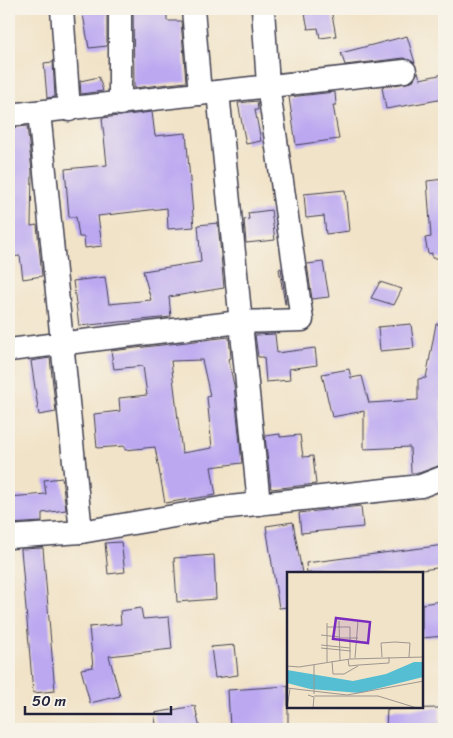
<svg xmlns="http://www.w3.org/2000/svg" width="453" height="738" font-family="Sriracha,sans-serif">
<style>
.building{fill:#bba8f1;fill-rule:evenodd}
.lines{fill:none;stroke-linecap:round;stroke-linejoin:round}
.street-casing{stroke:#413f50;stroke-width:25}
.street{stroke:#fff;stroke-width:22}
.inset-road{fill:none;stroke:#9e9690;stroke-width:1}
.view{fill:#7b2cbf;fill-opacity:0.15;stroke:#7b2cbf;stroke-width:2.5}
.inset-edge{fill:none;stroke:#22223b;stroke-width:2.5}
</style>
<rect width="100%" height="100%" fill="#f7f3e8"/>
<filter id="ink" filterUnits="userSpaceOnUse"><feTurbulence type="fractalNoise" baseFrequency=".02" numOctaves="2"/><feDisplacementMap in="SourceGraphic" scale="10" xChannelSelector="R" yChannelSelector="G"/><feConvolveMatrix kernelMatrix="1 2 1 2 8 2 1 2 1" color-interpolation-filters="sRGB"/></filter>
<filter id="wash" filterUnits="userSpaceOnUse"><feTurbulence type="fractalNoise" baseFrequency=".0096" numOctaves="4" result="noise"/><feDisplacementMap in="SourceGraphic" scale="20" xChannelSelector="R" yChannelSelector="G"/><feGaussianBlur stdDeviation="1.12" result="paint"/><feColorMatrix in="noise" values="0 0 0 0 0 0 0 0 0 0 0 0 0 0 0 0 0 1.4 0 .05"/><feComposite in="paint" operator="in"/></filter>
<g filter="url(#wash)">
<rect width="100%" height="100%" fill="#f1e3c8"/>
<g id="blocks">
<g class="building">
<polygon points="82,9 107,9 107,46 89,48"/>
<polygon points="133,9 167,9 167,21 181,21 186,82 134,88"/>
<polygon points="304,9 331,9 336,36 320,38 318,28 308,29"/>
<polygon points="407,36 415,63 404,58 345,65 341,53"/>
<polygon points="53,62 55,97 47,98 44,63"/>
<polygon points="418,72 420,79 444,74 444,99 386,109 382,87 412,82"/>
<polygon points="99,77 103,91 81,94 80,81"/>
<polygon points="335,92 336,105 333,105 339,139 296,145 289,97"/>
<polygon points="257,101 258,110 255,110 261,141 246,144 238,103"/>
<polygon points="152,112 155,136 186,133 194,227 168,229 167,208 98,216 102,246 85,248 84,237 79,237 76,217 69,217 65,169 107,165 102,118"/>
<polygon points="27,126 32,171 31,226 37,225 42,276 23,279 20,256 9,257 9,177 12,176 9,128"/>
<polygon points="444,179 444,258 432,258 432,253 428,254 425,238 431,237 427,181"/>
<polygon points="345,190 349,231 326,234 324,216 306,218 304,194"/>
<polygon points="271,210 275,240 246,243 244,220 249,219 248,213"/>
<polygon points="218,223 224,288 169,297 171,317 79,326 73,281 105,277 109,304 151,300 143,271 201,262 198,225"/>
<polygon points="323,262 329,297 312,299 307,264"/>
<polygon points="281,268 286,304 285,304 279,269"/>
<polygon points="380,282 402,289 394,305 371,298"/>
<polygon points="411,324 414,348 380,351 378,327"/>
<polygon points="436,324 444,325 444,373 441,373 441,421 444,421 444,440 440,441 441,465 419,473 411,473 410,447 364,449 364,411 332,417 322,374 349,369 351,378 362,376 369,403 418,400 418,379 426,378"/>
<polygon points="275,334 277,353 315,348 317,365 289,369 290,380 266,382 264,357 258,357 255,335"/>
<path d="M 229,337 L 231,358 L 228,359 L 234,385 L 242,463 L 211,467 L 216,495 L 165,503 L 155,447 L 125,450 L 125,446 L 97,448 L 94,414 L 120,411 L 119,398 L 147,395 L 143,366 L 114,369 L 111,351 ZM 202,360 L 210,396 L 207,397 L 212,448 L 182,453 L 171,361 Z"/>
<polygon points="50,358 56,412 39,415 31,361"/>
<polygon points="280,434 280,437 300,435 303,457 313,456 316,484 271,489 265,436"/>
<polygon points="62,478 66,510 42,513 42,522 9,524 9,497 46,494 44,480"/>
<polygon points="361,506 363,527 301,533 299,513"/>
<polygon points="293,522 302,573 288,573 288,607 279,608 266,526"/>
<polygon points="121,542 125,572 108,574 105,543"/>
<polygon points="444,545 444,567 399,573 307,573 306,563"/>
<polygon points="43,548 55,691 33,693 21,549"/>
<polygon points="214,555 216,599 177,602 174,558"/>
<polygon points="441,601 444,636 422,638 422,604"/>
<polygon points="141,608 143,619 169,617 172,649 109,656 120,696 90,703 81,669 93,667 89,627 121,624 120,611"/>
<polygon points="235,645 238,675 215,678 211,647"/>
<polygon points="288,686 288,729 230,729 228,690"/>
<polygon points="195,706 200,729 157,729 154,713"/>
<polygon points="440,708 439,728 386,729 387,709"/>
</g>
</g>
</g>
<g filter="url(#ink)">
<use href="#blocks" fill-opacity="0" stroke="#413f50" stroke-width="1"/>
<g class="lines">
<g class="street-casing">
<g id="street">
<polyline points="62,9 69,110"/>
<polyline points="120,9 120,104"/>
<polyline points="193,9 200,94"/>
<polyline points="218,92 259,504"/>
<polyline points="39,112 81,532"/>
<polyline points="9,115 405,71"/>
<polyline points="9,350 240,322 302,320 268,85 263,9"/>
<polyline points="9,537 81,532 221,508 421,486 444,477"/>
</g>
</g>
<use href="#street" class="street"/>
</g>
</g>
<g transform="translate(287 572)">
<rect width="136" height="136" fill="#f1e3c8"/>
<path d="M 127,90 L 136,90 L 136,105 L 73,121 L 23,117 L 0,111 L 0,98 L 66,109 L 99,102 Z" fill="#55bed2"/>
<path class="inset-road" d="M 52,49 L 53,88M 40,51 L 40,90M 40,55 L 63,55 L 63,87M 34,63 L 52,65M 52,66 L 71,66M 34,73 L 63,76M 34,76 L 64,79M 95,85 L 94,71 L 108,70 L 123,71 L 122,85M 68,86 L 71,49M 61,87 L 62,94 L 72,93 L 102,91 L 102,85M 45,89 L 46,102 L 57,102 L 71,94M 0,94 L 12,95 L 63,87 L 137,85M 0,116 L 60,123 L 137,109M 27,122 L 27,93M 21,123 L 27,125 L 26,136M 27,124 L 91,124 L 130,136M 0,136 L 3,117"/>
<path class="view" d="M 49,46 L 83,50 L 81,71 L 46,67 Z"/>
<rect width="136" height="136" class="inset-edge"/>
</g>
<rect width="453" height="738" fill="none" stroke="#f7f3e8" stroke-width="30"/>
<path d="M25 706v8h146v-8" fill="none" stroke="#22223b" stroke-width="2.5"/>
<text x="32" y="706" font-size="15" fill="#22223b" stroke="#f7f3e8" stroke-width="4" paint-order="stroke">50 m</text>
</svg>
